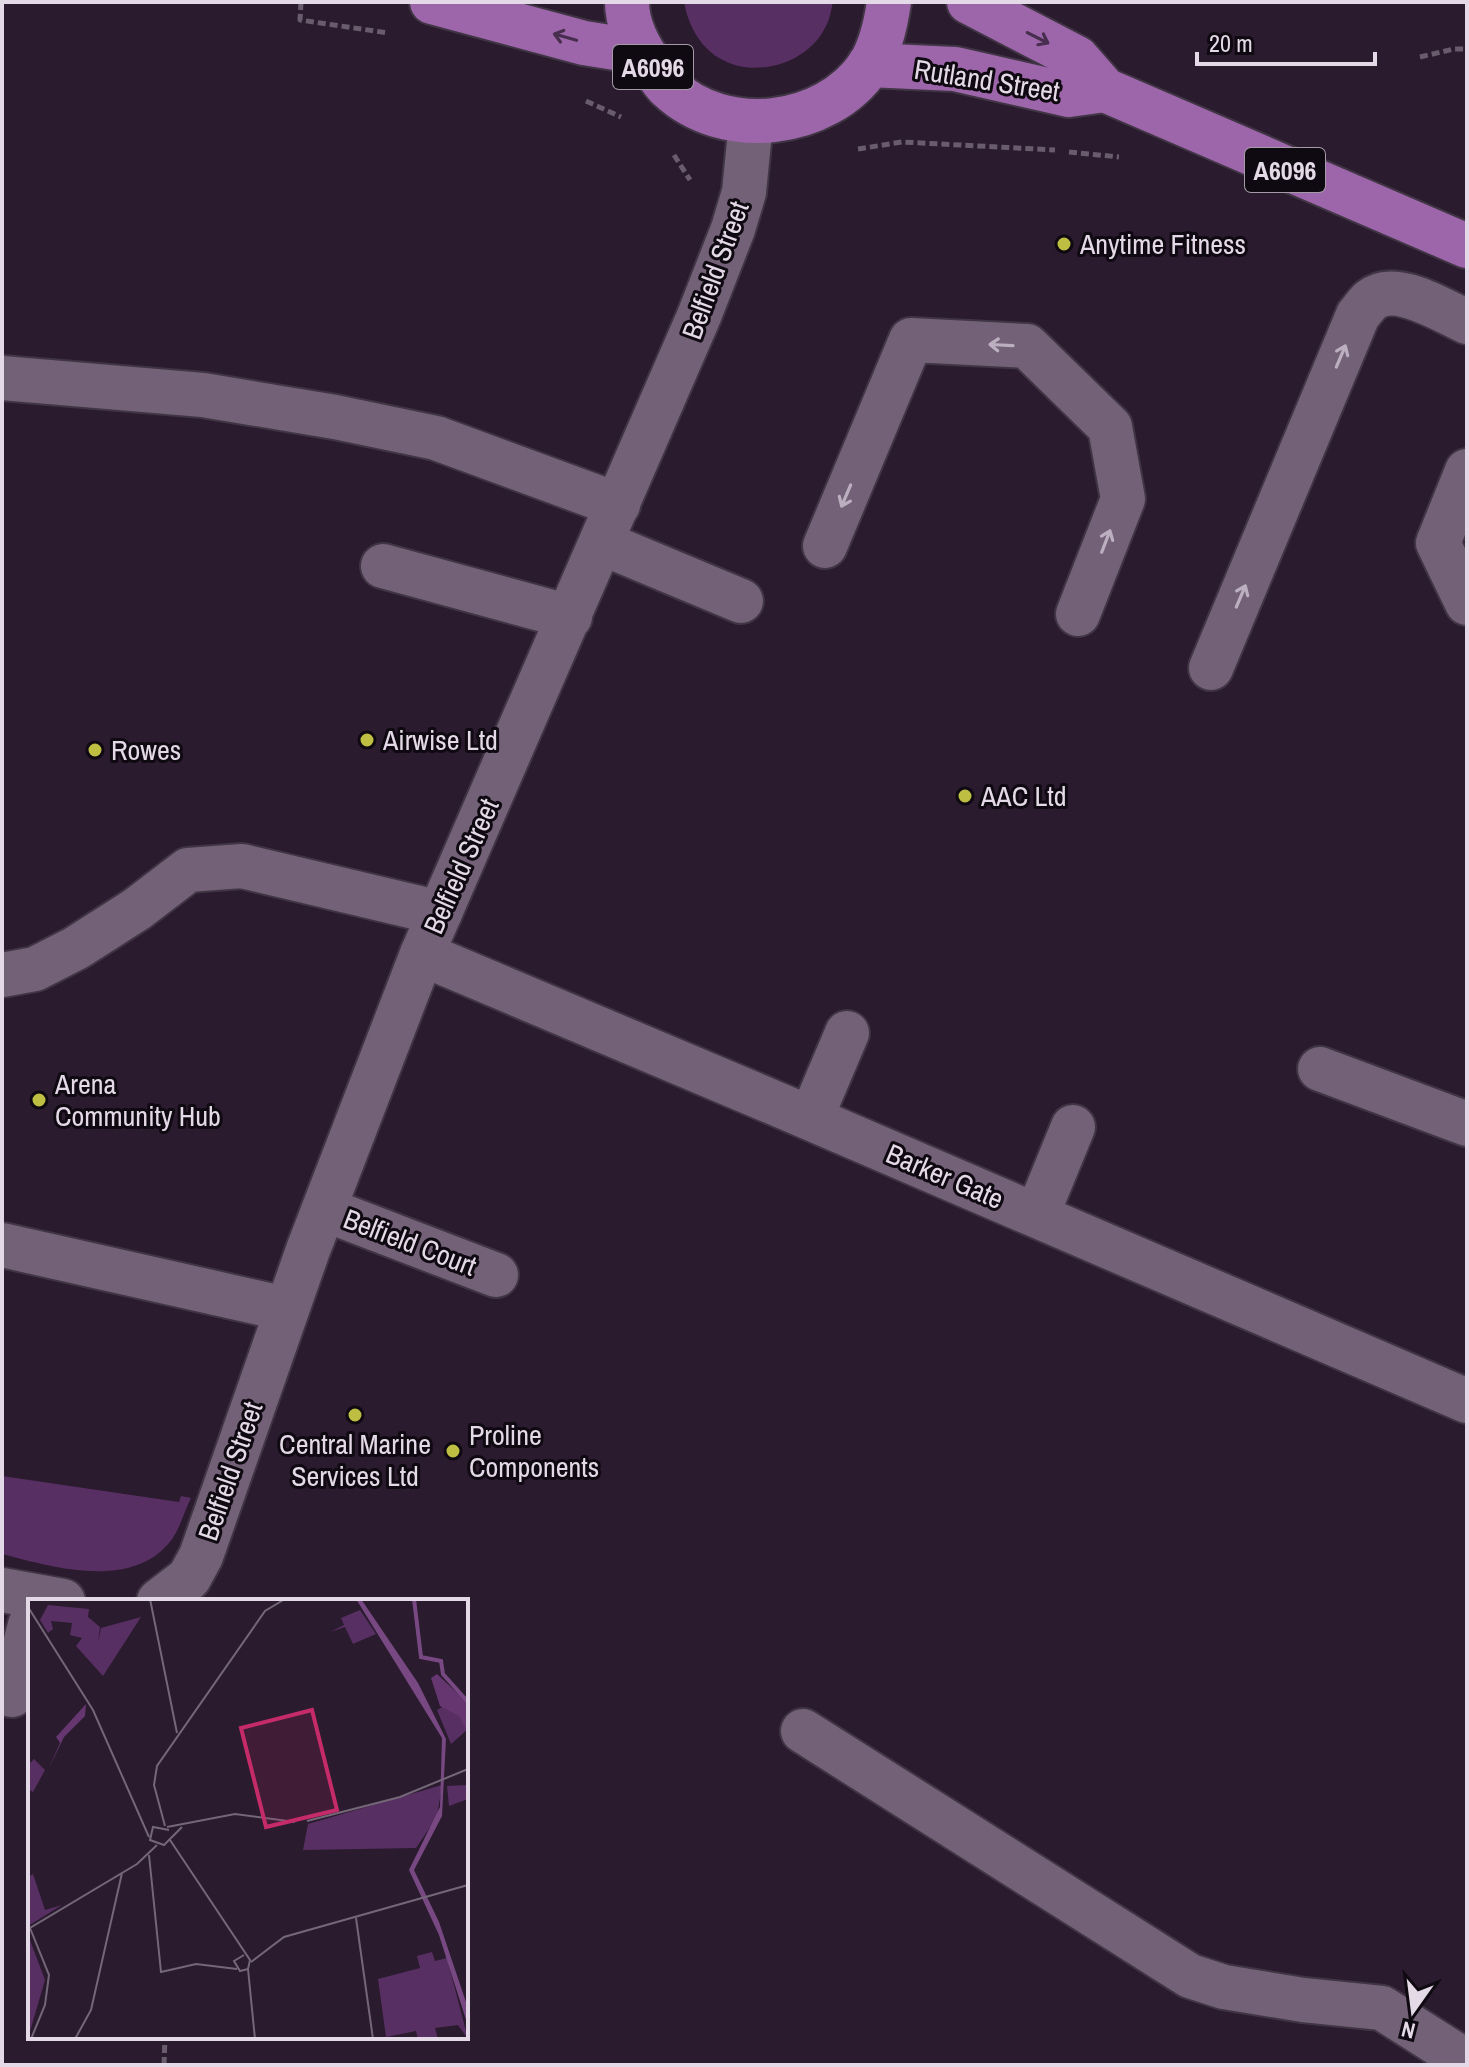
<svg xmlns="http://www.w3.org/2000/svg" width="1469" height="2067" font-family="'Archivo Narrow',sans-serif">
<style>
.green{fill:#582f62}
.lines{fill:none;stroke-linecap:round;stroke-linejoin:round}
.minor-casing{stroke:#403544;stroke-width:48}
.major-casing{stroke:#403544;stroke-width:48}
.path{stroke:#695c6d;stroke-width:5;stroke-dasharray:8 4;stroke-linecap:butt}
.minor{stroke:#736177;stroke-width:44}
.major{stroke:#9e66aa;stroke-width:44}
.oneway{stroke:#482e4e}
.oneway2{stroke:#bcb0c0}
.poi-dot{fill:#bebf42;stroke:#0f0911;stroke-width:3}
.labels{text-anchor:middle;dominant-baseline:central;stroke-width:6;stroke-linejoin:round;paint-order:stroke}
.shield{fill:#0f0911;stroke:#a49ba7;stroke-width:2}
.shield-label{font-size:26px;font-weight:bold;fill:#e4dae7}
.street-label{font-size:28px;fill:#e4dae7;stroke:#0f0911}
.poi-label{font-size:28px;fill:#e4dae7;stroke:#0f0911;text-anchor:start}
.inset-river{fill:none;stroke:#784883;stroke-width:4}
.inset-road{fill:none;stroke:#746778;stroke-width:2}
.view{fill:#c52b69;fill-opacity:0.15;stroke:#c52b69;stroke-width:4}
.inset-edge{fill:none;stroke:#e4dae7;stroke-width:4}
</style>
<rect width="100%" height="100%" fill="#2a1b2e"/>
<g class="green">
<path d="M 684,2 L 833,2 C 831,10 830,19 826,26 C 809,63 755,80 719,58 C 699,46 688,24 684,2 Z"/>
<path d="M 2,1476 L 179,1502 L 181,1496 L 191,1498 C 184,1512 179,1532 169,1543 C 130,1590 52,1567 2,1554 Z"/>
</g>
<g class="lines">
<g class="minor-casing">
<g id="minor">
<polyline points="2,378 203,395 335,417 436,438 618,505"/>
<polyline points="1467,471 1438,543 1467,603"/>
<polyline points="602,543 741,601"/>
<polyline points="825,546 911,340 1027,346 1110,427 1123,499 1078,614"/>
<polyline points="383,566 570,617"/>
<path d="M 1211,668 L 1358,315 C 1362,311 1366,304 1371,300 C 1395,280 1443,311 1467,322"/>
<polyline points="422,954 777,1104 1467,1401"/>
<polyline points="2,975 35,969 76,948 137,909 188,870 242,866 440,913"/>
<polyline points="1320,1069 1467,1124"/>
<polyline points="811,1118 847,1033"/>
<polyline points="324,1209 496,1275"/>
<polyline points="1037,1215 1073,1127"/>
<polyline points="2,1245 286,1309"/>
<polyline points="2,1590 63,1601"/>
<polyline points="159,1601 189,1578 201,1556 308,1250 422,954 699,316 733,229 744,192 751,122"/>
<polyline points="12,1695 30,1625"/>
<polyline points="803,1731 1190,1976 1224,1987 1303,2000 1382,2008 1467,2062"/>
</g>
</g>
<g class="major-casing">
<g id="major">
<polyline points="432,2 584,43 641,52"/>
<path d="M 627,2 C 627,26 640,50 654,69 C 659,75 663,83 669,88 C 724,140 826,129 869,66 C 881,47 886,23 889,2"/>
<polyline points="969,2 1077,58 1105,90 1467,246"/>
<polyline points="869,65 955,69 1069,95 1105,90"/>
</g>
</g>
<g class="path">
<polyline points="301,2 300,20 388,33"/>
<polyline points="1420,57 1454,49 1467,49"/>
<polyline points="586,101 621,117"/>
<polyline points="858,149 902,142 1055,150"/>
<polyline points="1069,152 1119,157"/>
<polyline points="674,155 690,180"/>
<polyline points="164,2065 165,2037"/>
</g>
<use href="#minor" class="minor"/>
<use href="#major" class="major"/>
</g>
<defs><path id="oneway-shaft" d="M-6 0H5M1.5-3L5.5 0L1.5 3" fill="none" stroke-width="1.6" stroke-linecap="round" stroke-linejoin="round" transform="scale(2)"/></defs>
<g class="oneway">
<use href="#oneway-shaft" transform="translate(565 37) rotate(-164)"/>
<use href="#oneway-shaft" transform="translate(1038 38) rotate(27)"/>
</g>
<g class="oneway2">
<use href="#oneway-shaft" transform="translate(1001 345) rotate(-177)"/>
<use href="#oneway-shaft" transform="translate(1341 356) rotate(-67)"/>
<use href="#oneway-shaft" transform="translate(846 496) rotate(113)"/>
<use href="#oneway-shaft" transform="translate(1106 541) rotate(-69)"/>
<use href="#oneway-shaft" transform="translate(1241 596) rotate(-67)"/>
</g>
<g class="poi-dot">
<circle cx="1064" cy="244" r="8"/>
<circle cx="367" cy="740" r="8"/>
<circle cx="95" cy="750" r="8"/>
<circle cx="965" cy="796" r="8"/>
<circle cx="39" cy="1100" r="8"/>
<circle cx="355" cy="1415" r="8"/>
<circle cx="453" cy="1451" r="8"/>
</g>
<g class="labels">
<g class="shield">
<rect x="613" y="45" width="80" height="44" rx="6"/>
<rect x="1245" y="148" width="80" height="44" rx="6"/>
</g>
<g class="shield-label">
<text x="653" y="67">A6096</text>
<text x="1285" y="170">A6096</text>
</g>
<g class="street-label">
<text transform="translate(987 80) rotate(9)">Rutland Street</text>
<text transform="translate(715 270) rotate(-70)">Belfield Street</text>
<text transform="translate(461 866) rotate(-66)">Belfield Street</text>
<text transform="translate(945 1176) rotate(23)">Barker Gate</text>
<text transform="translate(410 1242) rotate(21)">Belfield Court</text>
<text transform="translate(230 1471) rotate(-71)">Belfield Street</text>
</g>
<g class="poi-label">
<text x="1080" y="244">Anytime Fitness</text>
<text x="383" y="740">Airwise Ltd</text>
<text x="111" y="750">Rowes</text>
<text x="981" y="796">AAC Ltd</text>
<text x="55" y="1084">Arena<tspan x="55" dy="32">Community Hub</tspan></text>
<text x="469" y="1435">Proline<tspan x="469" dy="32">Components</tspan></text>
<text x="355" y="1444" text-anchor="middle">Central Marine<tspan x="355" dy="32">Services Ltd</tspan></text>
</g>
</g>
<g transform="translate(28 1599)">
<rect width="440" height="440" fill="#2a1b2e"/>
<path d="M 20,6 L 61,10 L 60,18 L 72,28 L 70,43 L 73,29 L 113,18 L 75,77 L 48,47 L 54,39 L 42,36 L 44,24 L 23,22 L 25,30 L 20,34 L 12,21 ZM 332,11 L 348,35 L 325,45 L 317,28 L 302,33 L 316,26 L 313,19 ZM 418,106 L 428,110 L 440,130 L 423,145 L 409,111 ZM 6,160 L 17,171 L 5,193 L 0,190 L 0,166 ZM 414,186 L 409,218 L 388,249 L 275,251 L 280,225 ZM 440,186 L 440,200 L 421,207 L 419,187 ZM 5,275 L 17,311 L 34,306 L 0,327 L 0,278 ZM 0,336 L 17,381 L 0,439 ZM 404,353 L 407,362 L 419,359 L 440,440 L 430,426 L 407,429 L 410,440 L 390,440 L 388,432 L 358,438 L 350,380 L 392,369 L 389,357 Z" fill="#582f62"/>
<path d="M 409,75 L 440,104 L 440,134 L 431,117 L 412,107 L 403,79 ZM 58,105 L 57,117 L 36,138 L 20,171 L 32,144 L 28,138 Z" fill="#653670"/>
<path d="M 328,0 L 333,0 L 390,84 L 418,140 L 414,217 L 386,271 L 411,323 L 440,409 L 440,427 L 411,336 L 381,271 L 412,208 L 414,139 Z" fill="#784883"/>
<path class="inset-river" d="M 386,0 L 393,58 L 413,62 L 415,75 L 440,103"/>
<path class="inset-road" d="M 122,0 L 149,134M 0,8 L 65,111 L 121,238M 279,222 L 372,198 L 440,170M 137,227 L 126,186 L 129,167 L 237,12 L 257,0M 139,228 L 207,215 L 267,223M 141,231 L 125,228 L 122,241 L 136,246 L 154,228M 142,241 L 222,361 L 220,370 L 212,372 L 206,362 L 216,356M 121,256 L 133,373 L 168,365 L 209,370M 328,319 L 345,440M 223,363 L 256,338 L 440,286M 220,370 L 227,440M 3,440 L 17,406 L 21,376 L 2,329 L 109,265 L 129,246M 47,440 L 63,411 L 94,274"/>
<path class="view" d="M 284,111 L 309,211 L 238,228 L 213,129 Z"/>
<rect width="440" height="440" class="inset-edge"/>
</g>
<rect width="1469" height="2067" fill="none" stroke="#e4dae7" stroke-width="8"/>
<g transform="translate(1413 2011) rotate(194)" stroke="#0f0911" stroke-width="6" paint-order="stroke">
<path d="M0-6L14 30L0 20L-14 30Z" fill="#e4dae7"/>
<text y="-12" font-size="22" font-weight="bold" text-anchor="middle" fill="#e4dae7">N</text>
</g>
<path d="M1197 52v12h178v-12" fill="none" stroke="#e4dae7" stroke-width="4"/>
<text x="1209" y="52" font-size="24" fill="#e4dae7" stroke="#0f0911" stroke-width="6" paint-order="stroke">20 m</text>
</svg>
